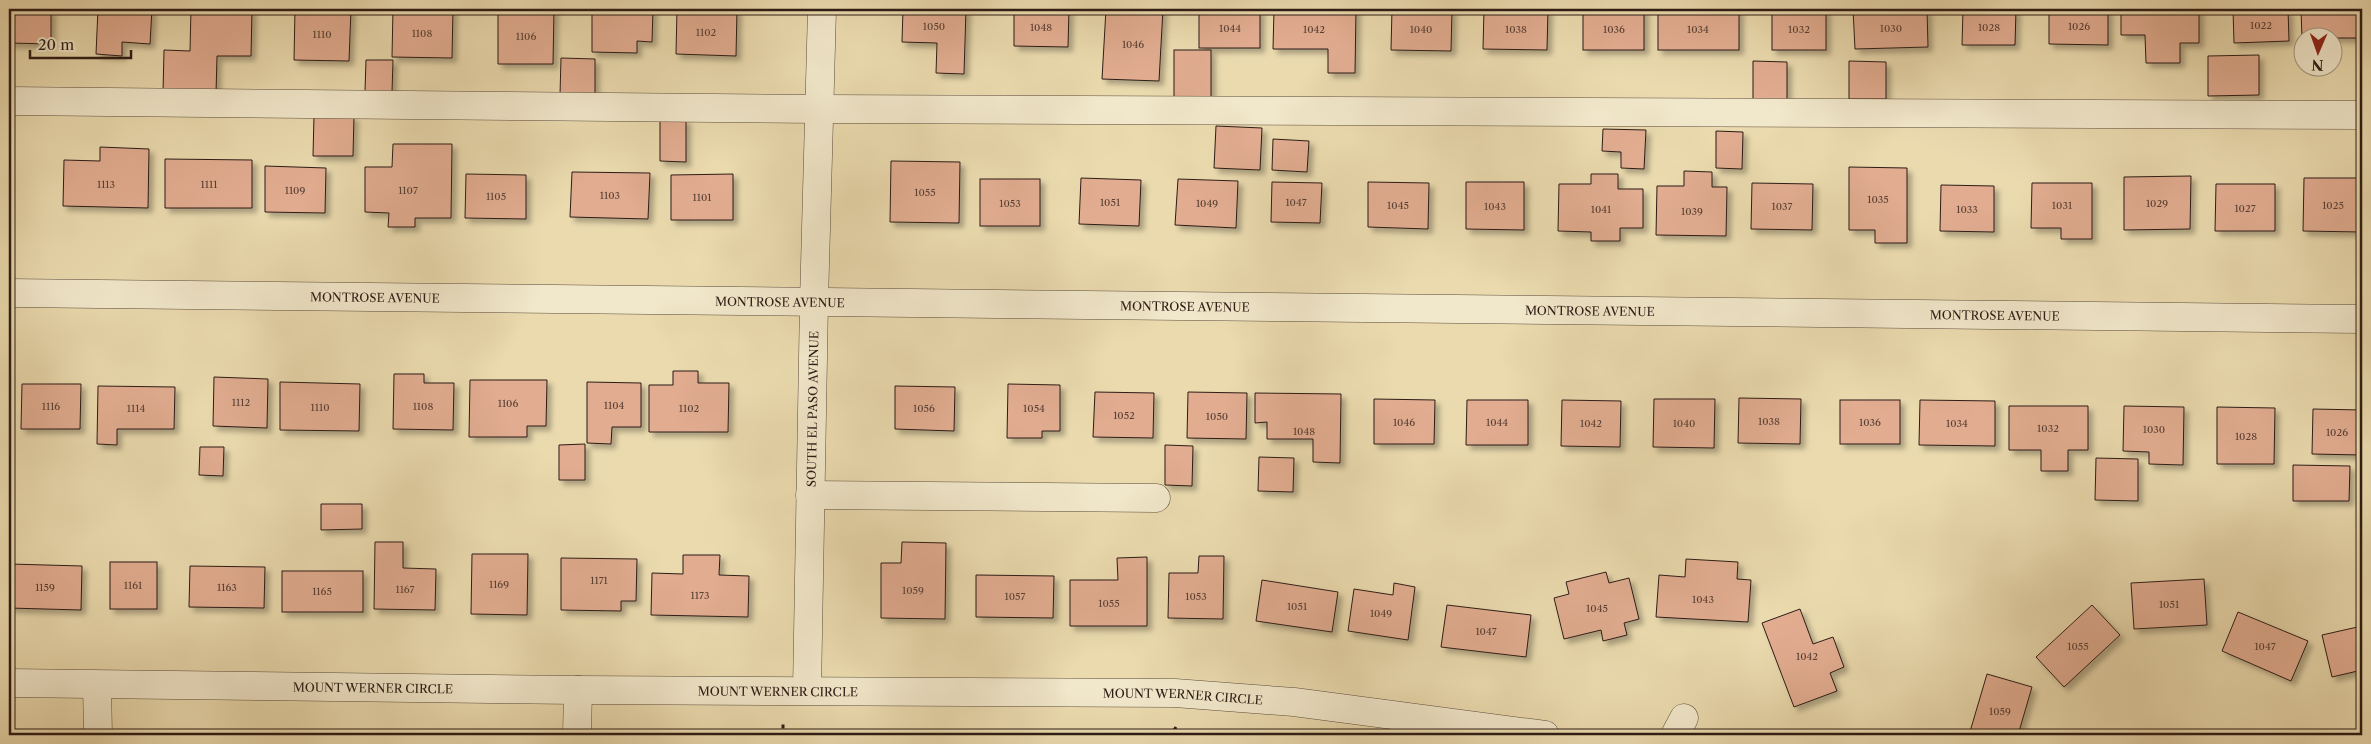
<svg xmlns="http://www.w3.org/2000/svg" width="2371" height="744" font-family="'Libre Caslon Text',serif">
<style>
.park{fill:url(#park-dots);stroke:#766c4d}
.building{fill:#e1ac90;stroke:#2d1c15;filter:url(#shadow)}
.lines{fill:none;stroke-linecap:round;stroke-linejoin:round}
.minor-casing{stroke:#5c4c3b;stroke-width:29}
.path{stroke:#2d1c15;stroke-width:3;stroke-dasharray:4 2.5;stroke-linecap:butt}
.minor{stroke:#f1e7ca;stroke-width:28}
.labels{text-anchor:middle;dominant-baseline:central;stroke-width:4;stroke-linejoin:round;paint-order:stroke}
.number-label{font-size:10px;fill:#5a4034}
.street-label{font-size:12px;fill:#2d1c15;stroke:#f1e7ca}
</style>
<defs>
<pattern id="park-dots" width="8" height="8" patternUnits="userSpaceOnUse" patternTransform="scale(1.25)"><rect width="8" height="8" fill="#bebd85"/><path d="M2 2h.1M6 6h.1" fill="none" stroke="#a4a272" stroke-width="1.8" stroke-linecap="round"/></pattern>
<filter id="shadow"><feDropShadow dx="4.5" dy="4.5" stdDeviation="2.5" flood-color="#0004"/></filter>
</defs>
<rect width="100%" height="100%" fill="#eadaae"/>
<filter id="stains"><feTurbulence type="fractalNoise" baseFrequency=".004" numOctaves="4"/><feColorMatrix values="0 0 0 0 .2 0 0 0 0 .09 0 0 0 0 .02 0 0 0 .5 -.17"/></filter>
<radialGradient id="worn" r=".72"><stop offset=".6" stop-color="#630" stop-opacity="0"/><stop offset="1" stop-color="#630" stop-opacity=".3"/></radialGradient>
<polygon class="park" points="1184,731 1183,735 764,735 764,732"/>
<g class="building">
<polygon points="9,9 51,9 51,44 9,43"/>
<polygon points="98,9 152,9 150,44 122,42 122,56 96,54"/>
<polygon points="191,9 252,9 251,56 217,56 216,94 163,93 164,50 190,51"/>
<polygon points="295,9 351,9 349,61 294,60"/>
<polygon points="393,9 453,9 452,58 392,57"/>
<polygon points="498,9 554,9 553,64 498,64"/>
<polygon points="592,9 653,9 652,42 637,41 637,53 592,52"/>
<polygon points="677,9 737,9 736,56 676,54"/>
<polygon points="903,9 966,9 964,74 936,73 937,43 902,42"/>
<polygon points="1014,9 1069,9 1068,47 1014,46"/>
<polygon points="1106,9 1163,9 1159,81 1102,79"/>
<rect x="1199" y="9" width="61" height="39"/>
<polygon points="1274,9 1356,9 1355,73 1328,73 1328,49 1273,49"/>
<polygon points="1392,9 1452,9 1451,51 1391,50"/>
<polygon points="1484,9 1548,9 1547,50 1483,49"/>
<rect x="1583" y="9" width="61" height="41"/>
<rect x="1658" y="9" width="81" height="41"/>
<rect x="1772" y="9" width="54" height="41"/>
<polygon points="1853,9 1927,9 1928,47 1855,49"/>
<polygon points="1963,9 2016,9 2015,45 1962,45"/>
<polygon points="2049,9 2108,9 2108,45 2049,44"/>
<polygon points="2121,9 2199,9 2199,43 2180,43 2180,63 2146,63 2145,35 2121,35"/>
<polygon points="2233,9 2288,9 2289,41 2234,43"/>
<polygon points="2301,9 2362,9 2362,38 2304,38 2302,40"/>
<rect x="1174" y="50" width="37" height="53"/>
<polygon points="2259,55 2259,95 2208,96 2208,56"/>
<polygon points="561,58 595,59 595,95 560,95"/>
<polygon points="366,60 393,60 392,92 365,91"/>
<polygon points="1753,61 1787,62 1787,102 1753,101"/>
<polygon points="1849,61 1886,62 1886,99 1849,99"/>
<polygon points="314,115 354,116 353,156 313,156"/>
<polygon points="660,119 686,119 686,162 660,161"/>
<polygon points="1216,126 1262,128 1260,170 1214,168"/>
<polygon points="1603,129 1646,130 1644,169 1621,168 1621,152 1602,151"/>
<polygon points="1716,131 1743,132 1742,169 1716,168"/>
<polygon points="1273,139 1309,141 1307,172 1272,170"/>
<polygon points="393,144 452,144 451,218 415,218 415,227 388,227 389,213 365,212 365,167 392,167"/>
<polygon points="100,147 149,149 148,208 63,206 64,160 100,161"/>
<polygon points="165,159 252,160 252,208 165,208"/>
<polygon points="891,161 960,162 959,223 890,222"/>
<polygon points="265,166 326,168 325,213 265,212"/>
<polygon points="1849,167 1907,168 1907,243 1875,243 1875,230 1849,230"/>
<polygon points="1684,171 1712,172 1712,187 1727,187 1726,236 1656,235 1657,186 1684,186"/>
<polygon points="572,172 650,173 648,219 570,217"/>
<polygon points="466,174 526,175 526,219 465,218"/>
<polygon points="733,174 733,220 671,220 671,175"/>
<polygon points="1591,174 1618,174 1618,189 1643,189 1643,228 1620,228 1620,241 1591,241 1591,232 1558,231 1559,184 1591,184"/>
<polygon points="2191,176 2190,229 2124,230 2124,177"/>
<polygon points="1081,178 1141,180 1139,226 1079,224"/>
<polygon points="2304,178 2362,178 2362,232 2303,231"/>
<rect x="980" y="179" width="60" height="47"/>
<polygon points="1178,179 1238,181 1236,228 1175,225"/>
<polygon points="1272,182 1322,183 1320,223 1271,222"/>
<polygon points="1368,182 1429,183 1428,229 1368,227"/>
<polygon points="1466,182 1524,182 1524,230 1466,229"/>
<polygon points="1752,183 1813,184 1812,230 1751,229"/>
<polygon points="2032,183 2092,183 2092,239 2061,239 2061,228 2031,228"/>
<polygon points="2216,184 2275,184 2275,231 2215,231"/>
<polygon points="1941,185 1994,186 1994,232 1940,231"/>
<polygon points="673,371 698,371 698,383 729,383 728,432 649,432 649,385 673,385"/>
<polygon points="394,374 424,374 424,383 454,383 453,430 393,429"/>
<polygon points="214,377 268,379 267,428 213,426"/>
<polygon points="470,380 547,380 546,426 527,426 527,437 469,437"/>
<polygon points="280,382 360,384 359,431 280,430"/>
<polygon points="587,382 641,383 641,427 612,427 611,444 587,443"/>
<polygon points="22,384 81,384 80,429 21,429"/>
<polygon points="1008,384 1060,385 1060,431 1042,431 1042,438 1007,438"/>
<polygon points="98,386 175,387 174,429 117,429 117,445 97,444"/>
<polygon points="895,386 955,387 954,431 895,429"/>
<polygon points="1095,392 1154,393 1153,438 1093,437"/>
<polygon points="1188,392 1247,393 1246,439 1187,438"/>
<polygon points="1255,393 1341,394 1340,463 1313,462 1313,439 1267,439 1267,422 1255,423"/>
<polygon points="1739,398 1801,399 1800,444 1738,443"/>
<polygon points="1374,399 1435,400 1434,444 1374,444"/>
<polygon points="1654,399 1715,399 1714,448 1653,447"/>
<polygon points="1467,400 1528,400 1528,445 1466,445"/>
<polygon points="1562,400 1621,401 1620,447 1561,446"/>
<rect x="1840" y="400" width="60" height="44"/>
<polygon points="1920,400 1995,401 1995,446 1919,445"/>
<polygon points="2009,406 2088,406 2088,450 2068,450 2068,471 2041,471 2041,450 2009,450"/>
<polygon points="2124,406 2184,407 2183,465 2149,464 2149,452 2123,451"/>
<polygon points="2217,407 2275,408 2274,464 2217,464"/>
<polygon points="2313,409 2362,410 2362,455 2312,454"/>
<polygon points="585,444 585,480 559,480 559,445"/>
<polygon points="1165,445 1193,446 1192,486 1165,485"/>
<polygon points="200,447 224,447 223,476 199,475"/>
<polygon points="1259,457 1294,458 1293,492 1258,491"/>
<polygon points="2096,458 2138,459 2138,501 2095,500"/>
<polygon points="2293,465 2350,466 2349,501 2293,501"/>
<polygon points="321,504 362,504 362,529 321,530"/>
<polygon points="375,542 403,542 403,568 436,569 435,610 374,609"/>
<polygon points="902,542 946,543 945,619 881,618 881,563 901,563"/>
<polygon points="472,554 528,554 527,615 471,614"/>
<polygon points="683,555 720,555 719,575 749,576 748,617 651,615 652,573 683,574"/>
<polygon points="1199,556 1224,556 1223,619 1168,618 1169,573 1198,573"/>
<polygon points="1147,557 1147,626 1070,626 1070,580 1118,580 1117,558"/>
<polygon points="561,558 637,559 636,601 621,601 621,611 561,610"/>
<polygon points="1686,559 1738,562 1737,579 1751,580 1748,622 1656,617 1659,575 1685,577"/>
<rect x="110" y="562" width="47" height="47"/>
<polygon points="9,564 82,566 81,610 9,608"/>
<polygon points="190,566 265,567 264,608 189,607"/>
<rect x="282" y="571" width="81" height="41"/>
<polygon points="1606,572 1609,583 1629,578 1639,619 1624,623 1627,635 1603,641 1601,630 1564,639 1554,598 1569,594 1566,582"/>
<polygon points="976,575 1054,576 1053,618 976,617"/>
<polygon points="2204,579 2207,625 2134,629 2131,583"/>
<polygon points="1262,580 1338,592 1332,632 1256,621"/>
<polygon points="1394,583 1415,587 1408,640 1348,631 1354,589 1393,595"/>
<polygon points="1447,605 1531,615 1526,657 1441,647"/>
<polygon points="2092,605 2120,635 2064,687 2036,657"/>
<polygon points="1800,609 1813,644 1833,637 1844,667 1830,673 1837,691 1794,707 1762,623"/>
<polygon points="2238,612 2308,641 2291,681 2222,651"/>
<polygon points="2362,626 2362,670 2332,677 2322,635"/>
<polygon points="1987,674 2032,687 2018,735 1969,735"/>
<polygon points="1869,730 1870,735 1841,735"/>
</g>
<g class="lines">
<g class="minor-casing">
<g id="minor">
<polyline points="9,101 819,109 2362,115"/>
<path id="s1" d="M 9,293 L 2362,319"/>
<polyline points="810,495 1156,498"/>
<path id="s2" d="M 9,683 L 578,690 L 1175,693 L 1294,702 L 1545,735"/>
<polyline points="97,685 98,735"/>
<path id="s3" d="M 807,690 L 814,302 L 822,9"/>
<polyline points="577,735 578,690"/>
<polyline points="1675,735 1684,718"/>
</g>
</g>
<g class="path">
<polyline points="783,735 783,724"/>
<polyline points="1171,735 1176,727"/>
</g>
<use href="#minor" class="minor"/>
</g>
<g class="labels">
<g class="number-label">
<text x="2261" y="25">1022</text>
<text x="934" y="26">1050</text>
<text x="2079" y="26">1026</text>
<text x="1041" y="27">1048</text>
<text x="1989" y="27">1028</text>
<text x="1230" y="28">1044</text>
<text x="1891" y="28">1030</text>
<text x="1314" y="29">1042</text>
<text x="1421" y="29">1040</text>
<text x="1516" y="29">1038</text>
<text x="1614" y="29">1036</text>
<text x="1698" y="29">1034</text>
<text x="1799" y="29">1032</text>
<text x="706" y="32">1102</text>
<text x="422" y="33">1108</text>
<text x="322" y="34">1110</text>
<text x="526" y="36">1106</text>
<text x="1133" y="44">1046</text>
<text x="106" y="184">1113</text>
<text x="209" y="184">1111</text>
<text x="295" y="190">1109</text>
<text x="408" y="190">1107</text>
<text x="925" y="192">1055</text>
<text x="610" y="195">1103</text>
<text x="496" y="196">1105</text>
<text x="702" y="197">1101</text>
<text x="1878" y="199">1035</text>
<text x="1110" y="202">1051</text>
<text x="1296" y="202">1047</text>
<text x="1010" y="203">1053</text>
<text x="1207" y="203">1049</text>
<text x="2157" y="203">1029</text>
<text x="1398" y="205">1045</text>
<text x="2062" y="205">1031</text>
<text x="2333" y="205">1025</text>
<text x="1495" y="206">1043</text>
<text x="1782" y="206">1037</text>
<text x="2245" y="208">1027</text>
<text x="1601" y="209">1041</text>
<text x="1967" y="209">1033</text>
<text x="1692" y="211">1039</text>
<text x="241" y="402">1112</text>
<text x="508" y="403">1106</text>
<text x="614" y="405">1104</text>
<text x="51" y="406">1116</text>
<text x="423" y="406">1108</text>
<text x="320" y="407">1110</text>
<text x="136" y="408">1114</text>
<text x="689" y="408">1102</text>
<text x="924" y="408">1056</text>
<text x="1034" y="408">1054</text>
<text x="1124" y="415">1052</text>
<text x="1217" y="416">1050</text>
<text x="1769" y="421">1038</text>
<text x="1404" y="422">1046</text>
<text x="1497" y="422">1044</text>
<text x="1870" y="422">1036</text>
<text x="1591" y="423">1042</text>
<text x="1684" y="423">1040</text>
<text x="1957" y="423">1034</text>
<text x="2048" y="428">1032</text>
<text x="2154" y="429">1030</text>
<text x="1304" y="431">1048</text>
<text x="2337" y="432">1026</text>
<text x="2246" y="436">1028</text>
<text x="599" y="580">1171</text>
<text x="499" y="584">1169</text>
<text x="133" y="585">1161</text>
<text x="45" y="587">1159</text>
<text x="227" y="587">1163</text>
<text x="405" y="589">1167</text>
<text x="913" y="590">1059</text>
<text x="322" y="591">1165</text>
<text x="700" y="595">1173</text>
<text x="1015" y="596">1057</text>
<text x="1196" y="596">1053</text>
<text x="1703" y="599">1043</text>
<text x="1109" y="603">1055</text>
<text x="2169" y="604">1051</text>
<text x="1297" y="606">1051</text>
<text x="1597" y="608">1045</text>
<text x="1381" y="613">1049</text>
<text x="1486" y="631">1047</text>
<text x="2078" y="646">1055</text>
<text x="2265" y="646">1047</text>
<text x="1807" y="656">1042</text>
<text x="2000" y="711">1059</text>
</g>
<g class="street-label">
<text stroke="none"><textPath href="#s1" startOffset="366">MONTROSE AVENUE</textPath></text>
<text stroke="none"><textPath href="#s1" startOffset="771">MONTROSE AVENUE</textPath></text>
<text stroke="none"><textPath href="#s1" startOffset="1176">MONTROSE AVENUE</textPath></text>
<text stroke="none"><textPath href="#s1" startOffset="1581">MONTROSE AVENUE</textPath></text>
<text stroke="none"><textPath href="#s1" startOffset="1986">MONTROSE AVENUE</textPath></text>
<text stroke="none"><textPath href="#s3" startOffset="281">SOUTH EL PASO AVENUE</textPath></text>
<text stroke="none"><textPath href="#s2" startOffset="364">MOUNT WERNER CIRCLE</textPath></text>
<text stroke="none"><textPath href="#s2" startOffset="769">MOUNT WERNER CIRCLE</textPath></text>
<text stroke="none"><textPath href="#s2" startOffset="1174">MOUNT WERNER CIRCLE</textPath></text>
</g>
</g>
<rect width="2371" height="744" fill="none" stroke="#eadaae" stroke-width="30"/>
<rect x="10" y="10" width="2351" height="724" fill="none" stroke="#2d1c15" stroke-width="2.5"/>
<rect x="15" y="15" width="2341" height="714" fill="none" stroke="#2d1c15"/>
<g transform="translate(2318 52) rotate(182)"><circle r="24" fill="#f1e7ca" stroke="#a39682"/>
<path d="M0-4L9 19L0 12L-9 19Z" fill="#8f2418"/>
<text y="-8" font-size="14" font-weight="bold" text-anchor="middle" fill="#2d1c15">N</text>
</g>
<path d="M30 50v8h101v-8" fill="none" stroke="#2d1c15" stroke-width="2.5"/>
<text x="38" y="50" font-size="15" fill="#2d1c15" stroke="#f1e7ca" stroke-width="4" paint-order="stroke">20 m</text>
<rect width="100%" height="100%" filter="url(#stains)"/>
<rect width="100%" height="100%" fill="url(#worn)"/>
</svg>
